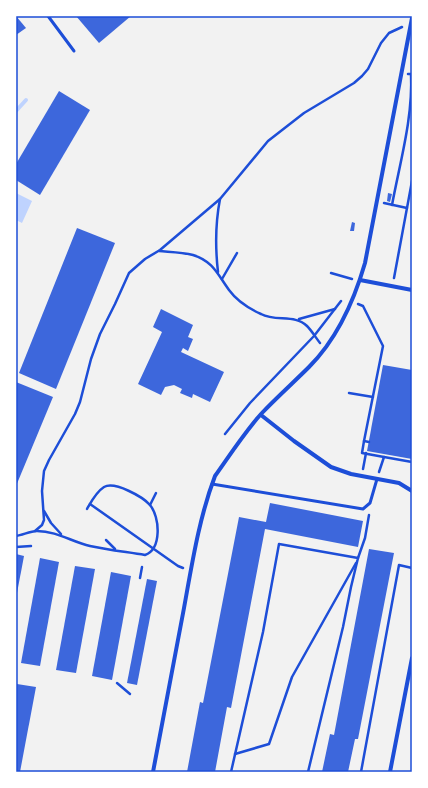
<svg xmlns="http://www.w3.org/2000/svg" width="428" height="788" font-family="'Playfair Display',serif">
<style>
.water{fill:#bfd3fe}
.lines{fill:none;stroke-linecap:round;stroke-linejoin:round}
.stream{stroke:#bfd3fe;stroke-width:4}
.building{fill:#3d67dc}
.path{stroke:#1d4ed8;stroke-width:2.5}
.service{stroke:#1d4ed8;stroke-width:3}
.minor{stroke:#1d4ed8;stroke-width:4}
.neatline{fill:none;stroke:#1d4ed8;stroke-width:1.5}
</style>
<rect width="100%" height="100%" fill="#f2f2f2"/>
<polygon class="water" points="16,193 32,201 22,223 16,220"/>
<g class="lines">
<polyline class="stream" points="16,111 26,100"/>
</g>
<g class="building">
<polygon points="16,16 26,28 16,35"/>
<polygon points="76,16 131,16 99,43"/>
<polygon points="59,91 90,110 40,195 16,180 16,164"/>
<polygon points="388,193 392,194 390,202 387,201"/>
<polygon points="352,222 355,223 354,231 350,231"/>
<polygon points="77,228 115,243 56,389 19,373"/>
<polygon points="161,309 193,325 188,337 193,339 188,351 183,348 181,352 224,372 210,402 193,394 192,398 180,393 182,389 174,385 165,387 161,395 138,384 162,332 153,327"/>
<polygon points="383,365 412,370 412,459 367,451"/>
<polygon points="16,382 53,397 16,486"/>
<polygon points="270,503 363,521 358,547 265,529 231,708 227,707 215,772 187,772 200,702 203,703 239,517 266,522"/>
<polygon points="369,549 394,553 358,739 355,739 348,772 322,772 330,734 334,735"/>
<polygon points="16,554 24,556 17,593 16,593"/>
<polygon points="40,558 59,562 40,666 21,663"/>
<polygon points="75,566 95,569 76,673 56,670"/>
<polygon points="111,572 131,576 112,680 92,676"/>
<polygon points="147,579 157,581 137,685 127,683"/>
<polygon points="17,684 36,687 20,772 16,772"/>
</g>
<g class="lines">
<g class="path">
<polyline points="384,203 407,208"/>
<path d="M 392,205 C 400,162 413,118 411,74 L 408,74"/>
<path d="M 159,251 C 170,252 182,252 193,255 C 213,261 218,275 229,290 C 237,301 250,309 261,314 C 276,322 295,314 307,326 C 312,331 316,338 320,343"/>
<path d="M 218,272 C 215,246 215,225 220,199"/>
<polyline points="331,273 352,279"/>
<polyline points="394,278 412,181"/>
<polyline points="222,279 237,253"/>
<polyline points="358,304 363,306 383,346 364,441 369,442"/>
<polyline points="299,319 335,309"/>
<polyline points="349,393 373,397"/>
<polyline points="225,434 250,403 314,336 341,301"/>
<polyline points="364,441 362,453 384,457"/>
<polyline points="363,469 366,453"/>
<polyline points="379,472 384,457 412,462"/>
<polyline points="90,504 178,566 183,568"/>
<polyline points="150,505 156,493"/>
<polyline points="44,511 51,523 61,534"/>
<polyline points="35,531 42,525 44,520 42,491 44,471 49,460 75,414 80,402 91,359 100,334 115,304 129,273 145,259 160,250 220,199 268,141 304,113 354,83 362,76 368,69 381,43 389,33 402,27"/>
<path d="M 16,536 C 23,535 30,531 37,531 C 57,531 72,542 90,546 C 108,550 127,552 145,555 C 162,549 160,517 150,505 C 143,497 115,481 104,487 C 96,492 91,502 87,509"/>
<polyline points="106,540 115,549"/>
<polyline points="16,547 31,546"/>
<polyline points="358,558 365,538 369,515"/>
<polyline points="140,578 142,567"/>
<polyline points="117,683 130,694"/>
<polyline points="235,754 269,744 292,677 356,563"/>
<polyline points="231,772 263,632 279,544 358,558 351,587 343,627 308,772"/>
<polyline points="361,772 399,565 412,568"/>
</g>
<g class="service">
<polyline points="48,16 74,51"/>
<polyline points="212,484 363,509 370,503 377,479"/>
</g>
<g class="minor">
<polyline points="360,280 412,290"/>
<polyline points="261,415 294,441 331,467 351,474 399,483 412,491"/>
<path d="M 153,772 C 163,717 174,663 184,608 C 192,564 199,518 215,476 C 230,455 244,433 261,414 C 276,398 293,383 309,367 C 337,339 354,301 365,263 L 412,18"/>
<polyline points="390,772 412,658"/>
</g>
</g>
<rect width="428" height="788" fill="none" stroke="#ffffff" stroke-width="34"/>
<rect x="17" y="17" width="394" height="754" class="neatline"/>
</svg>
